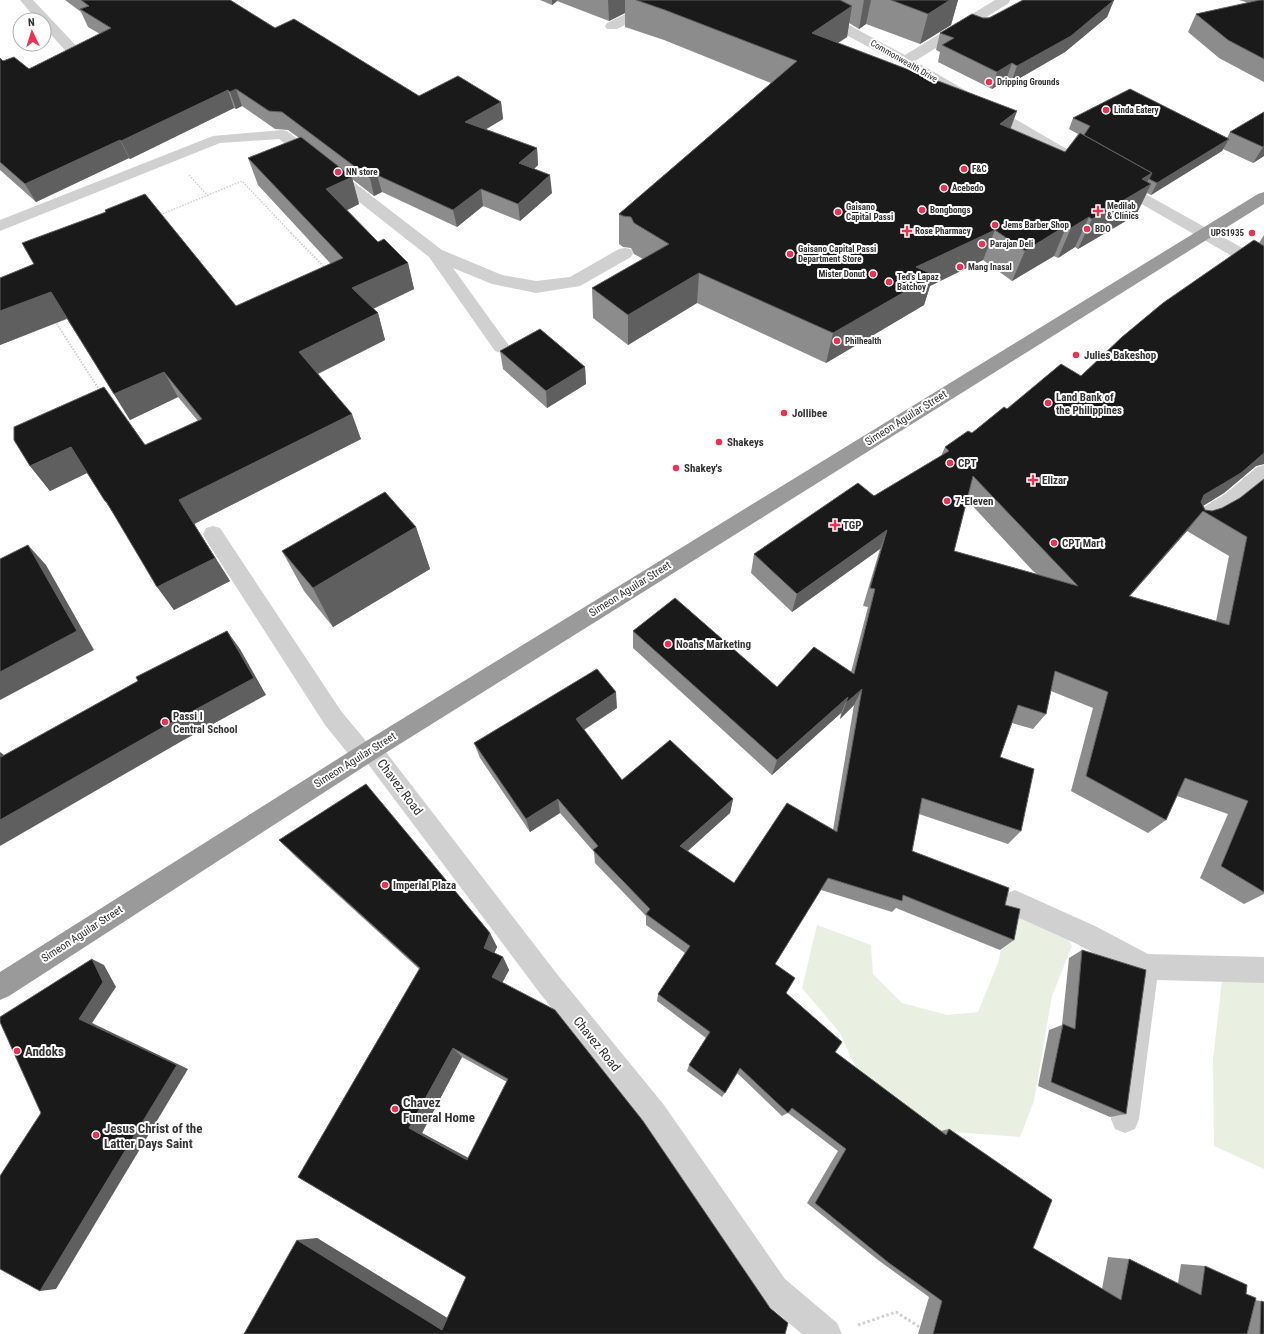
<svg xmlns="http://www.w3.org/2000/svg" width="1264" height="1334" font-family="'Roboto Condensed',sans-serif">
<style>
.green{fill:#eaf0e1}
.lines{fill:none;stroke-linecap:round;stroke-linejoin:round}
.path-far2{stroke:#d0d0d0;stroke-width:1.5;stroke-dasharray:1.5 1.5;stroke-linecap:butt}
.path-far1{stroke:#d0d0d0;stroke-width:2;stroke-dasharray:1.5 1.5;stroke-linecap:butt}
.path{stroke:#d0d0d0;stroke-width:3;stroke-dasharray:2.5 2.5;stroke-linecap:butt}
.minor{fill:#d0d0d0;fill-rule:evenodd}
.highway{fill:#9a9a9a;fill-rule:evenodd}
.wall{fill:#8c8c8c;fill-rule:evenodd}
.shaded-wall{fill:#5f5f5f}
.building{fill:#1a1a1a;stroke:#5f5f5f;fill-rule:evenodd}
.poi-dot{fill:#f02f52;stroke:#fff;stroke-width:1.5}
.labels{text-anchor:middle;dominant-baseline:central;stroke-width:4;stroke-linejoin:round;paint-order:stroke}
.far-street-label{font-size:9px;fill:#333;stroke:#fff}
.far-poi-label{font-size:9px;font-weight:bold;fill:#333;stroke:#fff;text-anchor:start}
.poi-label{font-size:11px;font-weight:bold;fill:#333;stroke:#fff;text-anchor:start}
.street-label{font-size:11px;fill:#333;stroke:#fff}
.near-street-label{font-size:13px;fill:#333;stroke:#fff}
.near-poi-label{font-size:13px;font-weight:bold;fill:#333;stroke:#fff;text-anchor:start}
</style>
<rect width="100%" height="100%" fill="#fff"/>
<g class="green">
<polygon points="1009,912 1059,924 1072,946 1052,996 1034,1101 1020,1137 938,1131 860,1077 840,1033 802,988 817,925 871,945 873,974 902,1003 947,1015 978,1012 998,963"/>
<polygon points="1222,981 1264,981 1264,1169 1214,1146 1213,1059"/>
</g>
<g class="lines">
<g class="path-far2">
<polyline points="189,175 208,196"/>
<polyline points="160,215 242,181 292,234"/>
</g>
<g class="path-far1">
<polyline points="291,233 326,269"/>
<polyline points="55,321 100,391"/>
</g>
<polyline class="path" points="858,1325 896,1312 921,1328"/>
<g class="minor">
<polygon points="20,0 33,0 83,53 85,56 83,59 78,60 73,59 44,27 44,20 37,20"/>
<polygon points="654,0 670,0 669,3 617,29 607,29 605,26 607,23"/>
<polygon points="786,0 802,0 905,55 995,0 1010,0 1009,3 915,61 1077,155 1080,158 1077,161 1072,163 1067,161 900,64 787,3"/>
<polygon points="282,130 287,131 442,250 502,275 536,281 570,277 619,249 625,248 631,249 633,253 631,257 580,286 536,293 492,284 453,268 510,347 507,351 501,353 495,351 429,257 279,139 220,143 0,231 0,220 213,136"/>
<polygon points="1117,179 1122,181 1264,260 1264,272 1258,271 1112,187 1109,184 1112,181"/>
<path d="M 1264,465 L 1264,483 C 1250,495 1214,526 1198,529 C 1195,530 1192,529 1189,528 L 1186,522 L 1189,516 L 1225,494 L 1257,467 Z"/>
<polygon points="213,526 220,528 341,711 366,741 371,739 379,743 557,974 664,1105 785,1279 837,1323 842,1334 802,1334 763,1301 644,1125 539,992 368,764 363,766 355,762 325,725 206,540 203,534 206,528"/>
<polygon points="1015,890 1095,926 1148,954 1264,957 1264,983 1157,980 1139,1119 1135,1129 1125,1133 1115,1129 1111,1119 1132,974 1077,944 1006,912 1002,903 1006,894"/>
</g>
<polygon class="highway" points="1264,192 1264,204 379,757 9,996 0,1000 0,972 363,743 1258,194"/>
</g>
<g class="wall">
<polygon points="65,0 230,0 275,28 419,96 501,102 503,119 486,129 537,148 538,165 534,169 552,193 520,221 483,206 457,227 382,192 374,196 352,179 359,204 347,210 378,242 408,263 414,289 373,309 378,313 385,340 318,374 361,439 194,524 230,581 174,610 113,512 105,501 87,473 50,491 30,466 145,445 198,421 178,397 130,420 67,319 0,345 0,278 34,264 106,212 105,210 236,306 331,264 258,185 248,158 299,138 288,130 275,129 242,106 236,109 234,108 130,159 129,158 36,202 0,170 0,58 3,61 29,69 100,34 88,27 81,12"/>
<polygon points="540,0 958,0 951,25 920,44 866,24 859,29 849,23 847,37 838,43 1017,111 1010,128 1065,152 1078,134 1069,129 1073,118 1227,138 1230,132 1264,112 1264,156 1253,163 1223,149 1222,151 1151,195 1147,193 1136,215 1078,249 1075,247 1058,258 1054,256 1012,281 983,260 930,286 924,305 826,363 697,303 628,345 593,318 592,288 643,259 634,254 631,248 623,247 619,244 619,214 771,83 664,40 625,27 625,13 609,21 557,1 552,5"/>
<polygon points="1114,0 1107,17 1065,52 1011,83 1006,80 992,89 938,62 940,52 936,50 940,33 983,18"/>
<polygon points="1239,0 1264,0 1264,82 1219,58 1188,32 1196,14 1249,3"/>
<path d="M 1264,235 L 1264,464 L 1256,466 L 1224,493 L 1203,506 L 1205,510 L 1212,511 L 1222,508 L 1240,498 L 1264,479 L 1264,894 L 1244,904 L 1200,878 L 1228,814 L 1177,796 L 1166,820 L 1148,833 L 1071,791 L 1093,708 L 1051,691 L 1046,714 L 1033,729 L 1012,723 L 1000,757 L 1021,831 L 1008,844 L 919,814 L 912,851 L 1005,905 L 1014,940 L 1000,950 L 896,908 L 892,912 L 821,890 L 775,964 L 786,993 L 835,1052 L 941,1131 L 949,1129 L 1033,1248 L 1102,1289 L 1108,1257 L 1129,1259 L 1178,1283 L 1181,1264 L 1205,1266 L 1246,1294 L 1255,1300 L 1261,1301 L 1264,1334 L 918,1334 L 929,1297 L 878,1260 L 807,1203 L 838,1151 L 788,1113 L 782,1116 L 737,1073 L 725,1093 L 722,1097 L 687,1071 L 689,1065 L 706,1038 L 657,1001 L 658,994 L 685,953 L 646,925 L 646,916 L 595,863 L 594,852 L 560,813 L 530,832 L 480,758 L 474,743 L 617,708 L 584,730 L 622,780 L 733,799 L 730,813 L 687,851 L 734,883 L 833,830 L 854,705 L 840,719 L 841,713 L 772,775 L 633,648 L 633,631 L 777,687 L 851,672 L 868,607 L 863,606 L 880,549 L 792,612 L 751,573 L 754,554 L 874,496 L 941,456 L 945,447 L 972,433 L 1007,409 L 1081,376 L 1259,243 ZM 967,500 L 1033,571 L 1037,574 L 954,551 ZM 1187,531 L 1229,556 L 1216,621 L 1130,596 Z"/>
<polygon points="500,351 585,367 586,384 547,408 503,369"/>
<polygon points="416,527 430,569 333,627 304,591 282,551"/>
<path d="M 279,840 L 490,933 L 497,947 L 494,953 L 503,957 L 509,970 L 502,983 L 770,1308 L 244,1334 L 317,1238 L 447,1318 L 466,1277 L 298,1177 L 419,969 L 296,857 ZM 462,1057 L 507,1082 L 468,1158 L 422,1133 Z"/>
<polygon points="1082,950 1126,1114 1110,1117 1038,1086 1049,1030 1062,1025 1069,958"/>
</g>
<g class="shaded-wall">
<polygon points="552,0 557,0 557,1 552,5"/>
<polygon points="608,0 625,0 625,13 609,21"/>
<polygon points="864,0 871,0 866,24 859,29"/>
<polygon points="950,0 958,0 951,25 920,44 928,14"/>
<polygon points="1114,0 1107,17 1065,52 1011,83 1017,66"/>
<polygon points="852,6 847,37 807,63 812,33"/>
<polygon points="1012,63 1006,80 992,89 997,72"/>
<polygon points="236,89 242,106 236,109 230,92"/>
<polygon points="228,90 234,108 130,159 121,141"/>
<polygon points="501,102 503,119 468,140 465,122"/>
<polygon points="1017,111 1006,141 1000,124"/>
<polygon points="1229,139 1222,151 1151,195 1157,183"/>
<polygon points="120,140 129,158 36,202 25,184"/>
<polygon points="1264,146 1264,156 1253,163 1263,147"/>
<polygon points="537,148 538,165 521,181 519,163"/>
<polygon points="1152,173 1144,188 1151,184 1136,215 1078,249 1092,219 1142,179"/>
<polygon points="377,175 382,192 374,196 370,178"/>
<polygon points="550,175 552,193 520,221 518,204"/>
<polygon points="352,177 359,204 334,217 326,189"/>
<polygon points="481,189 483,206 457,227 453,210"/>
<polygon points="1089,217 1075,247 1058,258 1071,228"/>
<polygon points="1067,225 1054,256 1012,281 1025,251"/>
<polygon points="995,230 983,260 930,286 924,305 826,363 833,333 916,267"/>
<polygon points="408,263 414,289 360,315 352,288"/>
<polygon points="699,273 697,303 628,345 628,315"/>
<polygon points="51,292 68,318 0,345 0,311"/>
<polygon points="378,313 385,340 309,378 299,352"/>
<polygon points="585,367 586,384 547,408 546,391"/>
<polygon points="164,372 178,397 130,420 114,394"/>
<polygon points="352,414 361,439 194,524 230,581 174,610 157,587 179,500"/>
<polygon points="71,447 89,472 50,491 30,466"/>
<polygon points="1264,453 1264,464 1256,466 1224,493 1188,515 1204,495"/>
<polygon points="105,501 106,501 122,525"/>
<polygon points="1203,511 1187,531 1114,614 1129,596"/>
<polygon points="416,527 430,569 333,627 313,588"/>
<polygon points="887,530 880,549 792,612 797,594"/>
<polygon points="28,545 46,565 94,650 0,700 0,672"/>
<polygon points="227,631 240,649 266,695 182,741 0,846 0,820"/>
<polygon points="862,689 854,705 840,719 846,703"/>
<polygon points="616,692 617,708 577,734 576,719"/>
<polygon points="848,697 841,713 772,775 777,760"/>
<polygon points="0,752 19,766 1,757 0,755"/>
<polygon points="558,799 560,813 530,832 526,819"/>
<polygon points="733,799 730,813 679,859 680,846"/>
<polygon points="490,933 497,947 491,961 484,948"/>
<polygon points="503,957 509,970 499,989 492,977"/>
<polygon points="92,959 104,965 116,987 92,1023 188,1069 56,1289 40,1291 79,1019"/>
<polygon points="453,1048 462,1057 422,1133 476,1162 467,1160 409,1128"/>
<polygon points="317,1238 454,1322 442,1330 297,1240"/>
</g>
<g class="building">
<polygon points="81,0 230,0 275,28 294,19 419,96 458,76 501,102 465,122 537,148 519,163 550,175 518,204 481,189 453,210 377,175 370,178 282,112 269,111 236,89 230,92 228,90 121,141 120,140 25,184 0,162 0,58 3,61 14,57 29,69 111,28 80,9 89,6"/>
<polygon points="636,0 840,0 852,6 812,33 1017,111 1000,124 1065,152 1080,133 1152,173 1142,179 1151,184 1092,219 1089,217 1071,228 1067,225 1025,251 995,230 916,267 934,275 833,333 699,273 628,315 592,288 669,244 634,223 631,217 623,216 619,214 797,61 665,10"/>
<polygon points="891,0 950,0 928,14"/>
<polygon points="1023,0 1114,0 1071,36 1017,66 1012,63 997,72 942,45 954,38 940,33 972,14 983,18 989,18"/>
<polygon points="1260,0 1264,0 1264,59 1228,40 1196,14"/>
<polygon points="1130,89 1229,139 1157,183 1149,179 1152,173 1084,135 1090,126 1073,118"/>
<polygon points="1264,112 1264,146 1263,147 1230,132"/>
<polygon points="301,137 352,177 326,189 378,242 384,239 408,263 352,288 378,313 299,352 352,414 179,500 215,558 157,587 106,501 105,501 71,447 30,466 14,440 14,427 104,387 145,445 202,419 164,372 114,394 51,292 0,311 0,278 34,264 22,243 106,212 105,210 145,194 236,306 343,258 248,158"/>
<path d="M 1254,240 L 1264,246 L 1264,453 L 1241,473 L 1204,495 L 1201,502 L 1205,510 L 1212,511 L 1222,508 L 1240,498 L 1264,479 L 1264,892 L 1221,866 L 1248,801 L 1185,778 L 1166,820 L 1086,776 L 1108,692 L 1055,671 L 1046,714 L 1018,705 L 1000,757 L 1034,769 L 1021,831 L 922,798 L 912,851 L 1009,888 L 1005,905 L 1020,909 L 1014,940 L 903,895 L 902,901 L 828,878 L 775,964 L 795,978 L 786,993 L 842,1042 L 835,1052 L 946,1135 L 949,1129 L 1052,1200 L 1033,1248 L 1121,1300 L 1129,1259 L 1201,1295 L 1205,1266 L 1247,1285 L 1246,1294 L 1256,1298 L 1247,1334 L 933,1334 L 942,1301 L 889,1263 L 815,1203 L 846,1149 L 792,1108 L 788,1113 L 740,1068 L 725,1093 L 689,1065 L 710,1032 L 658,994 L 690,946 L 646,914 L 650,909 L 593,850 L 598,846 L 558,799 L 526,819 L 474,743 L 597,669 L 616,692 L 576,719 L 622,780 L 670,740 L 733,799 L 680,846 L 734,883 L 787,803 L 837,832 L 862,689 L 846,703 L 848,697 L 777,760 L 633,631 L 675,598 L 777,687 L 814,647 L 854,674 L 875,589 L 870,588 L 887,530 L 797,594 L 754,554 L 858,483 L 874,496 L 949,451 L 945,447 L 968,431 L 972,433 L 1004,407 L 1007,409 L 1061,364 L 1081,376 L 1122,337 L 1163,303 ZM 973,476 L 1078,586 L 954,551 ZM 1203,511 L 1247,537 L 1229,625 L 1129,596 Z"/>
<polygon points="540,329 585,367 546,391 500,351"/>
<polygon points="385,492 416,527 313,588 282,551"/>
<polygon points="28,545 77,631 0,672 0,559"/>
<polygon points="227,631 254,678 167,725 0,820 0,755 1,757 138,681 136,677"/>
<path d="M 366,784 L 490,933 L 484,948 L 503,957 L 492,977 L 555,1010 L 643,1121 L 770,1308 L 788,1323 L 785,1334 L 244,1334 L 297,1240 L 442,1330 L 466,1277 L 298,1177 L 420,968 L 279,840 ZM 453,1048 L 508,1079 L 467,1160 L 409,1128 Z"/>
<polygon points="1082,950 1146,970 1126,1114 1051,1082 1063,1024 1075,1029"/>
<polygon points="92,959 103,982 79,1019 177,1065 40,1291 0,1269 0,1176 41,1113 0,1022 0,1017"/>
<polygon points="1261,1301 1264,1302 1264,1334 1260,1334"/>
</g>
<g class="poi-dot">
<circle cx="989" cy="82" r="4"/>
<circle cx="1106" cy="110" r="4"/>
<circle cx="964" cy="169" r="4"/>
<circle cx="338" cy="172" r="4"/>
<circle cx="944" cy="188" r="4"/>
<circle cx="922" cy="210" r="4"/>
<path d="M1096 205h4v4h4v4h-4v4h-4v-4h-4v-4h4z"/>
<circle cx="838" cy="212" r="4"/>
<circle cx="995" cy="225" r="4"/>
<circle cx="1087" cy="229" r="4"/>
<path d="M905 225h4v4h4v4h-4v4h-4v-4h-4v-4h4z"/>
<circle cx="1252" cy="233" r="4"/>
<circle cx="982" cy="244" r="4"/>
<circle cx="790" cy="254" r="4"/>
<circle cx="960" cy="267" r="4"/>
<circle cx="873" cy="274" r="4"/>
<circle cx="889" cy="282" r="4"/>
<circle cx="837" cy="341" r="4"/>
<circle cx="1076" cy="355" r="4"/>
<circle cx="1048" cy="403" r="4"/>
<circle cx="784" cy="413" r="4"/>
<circle cx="719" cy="442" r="4"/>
<circle cx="950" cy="463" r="4"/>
<circle cx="676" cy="468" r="4"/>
<path d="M1031 474h4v4h4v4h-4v4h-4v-4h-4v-4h4z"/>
<circle cx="947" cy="501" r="4"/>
<path d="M833 519h4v4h4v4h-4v4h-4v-4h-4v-4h4z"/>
<circle cx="1054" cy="543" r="4"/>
<circle cx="668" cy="644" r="4"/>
<circle cx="165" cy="722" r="4"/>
<circle cx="385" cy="885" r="4"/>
<circle cx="17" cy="1051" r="4"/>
<circle cx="395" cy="1109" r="4"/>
<circle cx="96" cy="1135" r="4"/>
</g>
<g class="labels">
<g class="far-street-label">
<text transform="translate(904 61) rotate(30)">Commonwealth Drive</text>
</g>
<g class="far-poi-label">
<text x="997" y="82">Dripping Grounds</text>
<text x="1114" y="110">Linda Eatery</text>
<text x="972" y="169">F&amp;C</text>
<text x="346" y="172">NN store</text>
<text x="952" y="188">Acebedo</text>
<text x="1107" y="206">Medilab<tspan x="1107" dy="10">&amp; Clinics</tspan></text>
<text x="846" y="207">Gaisano<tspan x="846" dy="10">Capital Passi</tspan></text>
<text x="930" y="210">Bongbongs</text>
<text x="1003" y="225">Jems Barber Shop</text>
<text x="1095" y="229">BDO</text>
<text x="915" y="231">Rose Pharmacy</text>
<text x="1244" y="233" text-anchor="end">UPS1935</text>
<text x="990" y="244">Parajan Deli</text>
<text x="798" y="249">Gaisano Capital Passi<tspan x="798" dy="10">Department Store</tspan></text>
<text x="968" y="267">Mang Inasal</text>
<text x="865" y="274" text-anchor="end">Mister Donut</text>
<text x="897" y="277">Ted's Lapaz<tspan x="897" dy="10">Batchoy</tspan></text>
<text x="845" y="341">Philhealth</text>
</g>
<g class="poi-label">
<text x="1084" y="355">Julies Bakeshop</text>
<text x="1056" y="397">Land Bank of<tspan x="1056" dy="13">the Philippines</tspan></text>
<text x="792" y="413">Jollibee</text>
<text x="727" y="442">Shakeys</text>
<text x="958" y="463">CPT</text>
<text x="684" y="468">Shakey's</text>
<text x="1042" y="480">Elizar</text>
<text x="955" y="501">7-Eleven</text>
<text x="843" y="525">TGP</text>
<text x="1062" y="543">CPT Mart</text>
<text x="676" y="644">Noahs Marketing</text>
<text x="173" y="716">Passi I<tspan x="173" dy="13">Central School</tspan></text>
<text x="393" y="885">Imperial Plaza</text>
</g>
<g class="street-label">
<text transform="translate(906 418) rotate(-32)">Simeon Aguilar Street</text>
<text transform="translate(630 589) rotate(-32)">Simeon Aguilar Street</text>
<text transform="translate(355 760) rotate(-32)">Simeon Aguilar Street</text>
<text transform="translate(82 934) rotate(-33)">Simeon Aguilar Street</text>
</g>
<g class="near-street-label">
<text transform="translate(400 787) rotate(53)">Chavez Road</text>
<text transform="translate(597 1044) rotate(51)">Chavez Road</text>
</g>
<g class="near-poi-label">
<text x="25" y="1051">Andoks</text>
<text x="403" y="1102">Chavez<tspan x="403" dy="15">Funeral Home</tspan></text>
<text x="104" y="1128">Jesus Christ of the<tspan x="104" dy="15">Latter Days Saint</tspan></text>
</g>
</g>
<g transform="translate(32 32) rotate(356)"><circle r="19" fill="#ffffff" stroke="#adadad"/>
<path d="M0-3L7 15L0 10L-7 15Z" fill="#f02f52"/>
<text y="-6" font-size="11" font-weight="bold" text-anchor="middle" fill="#333333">N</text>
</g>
</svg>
